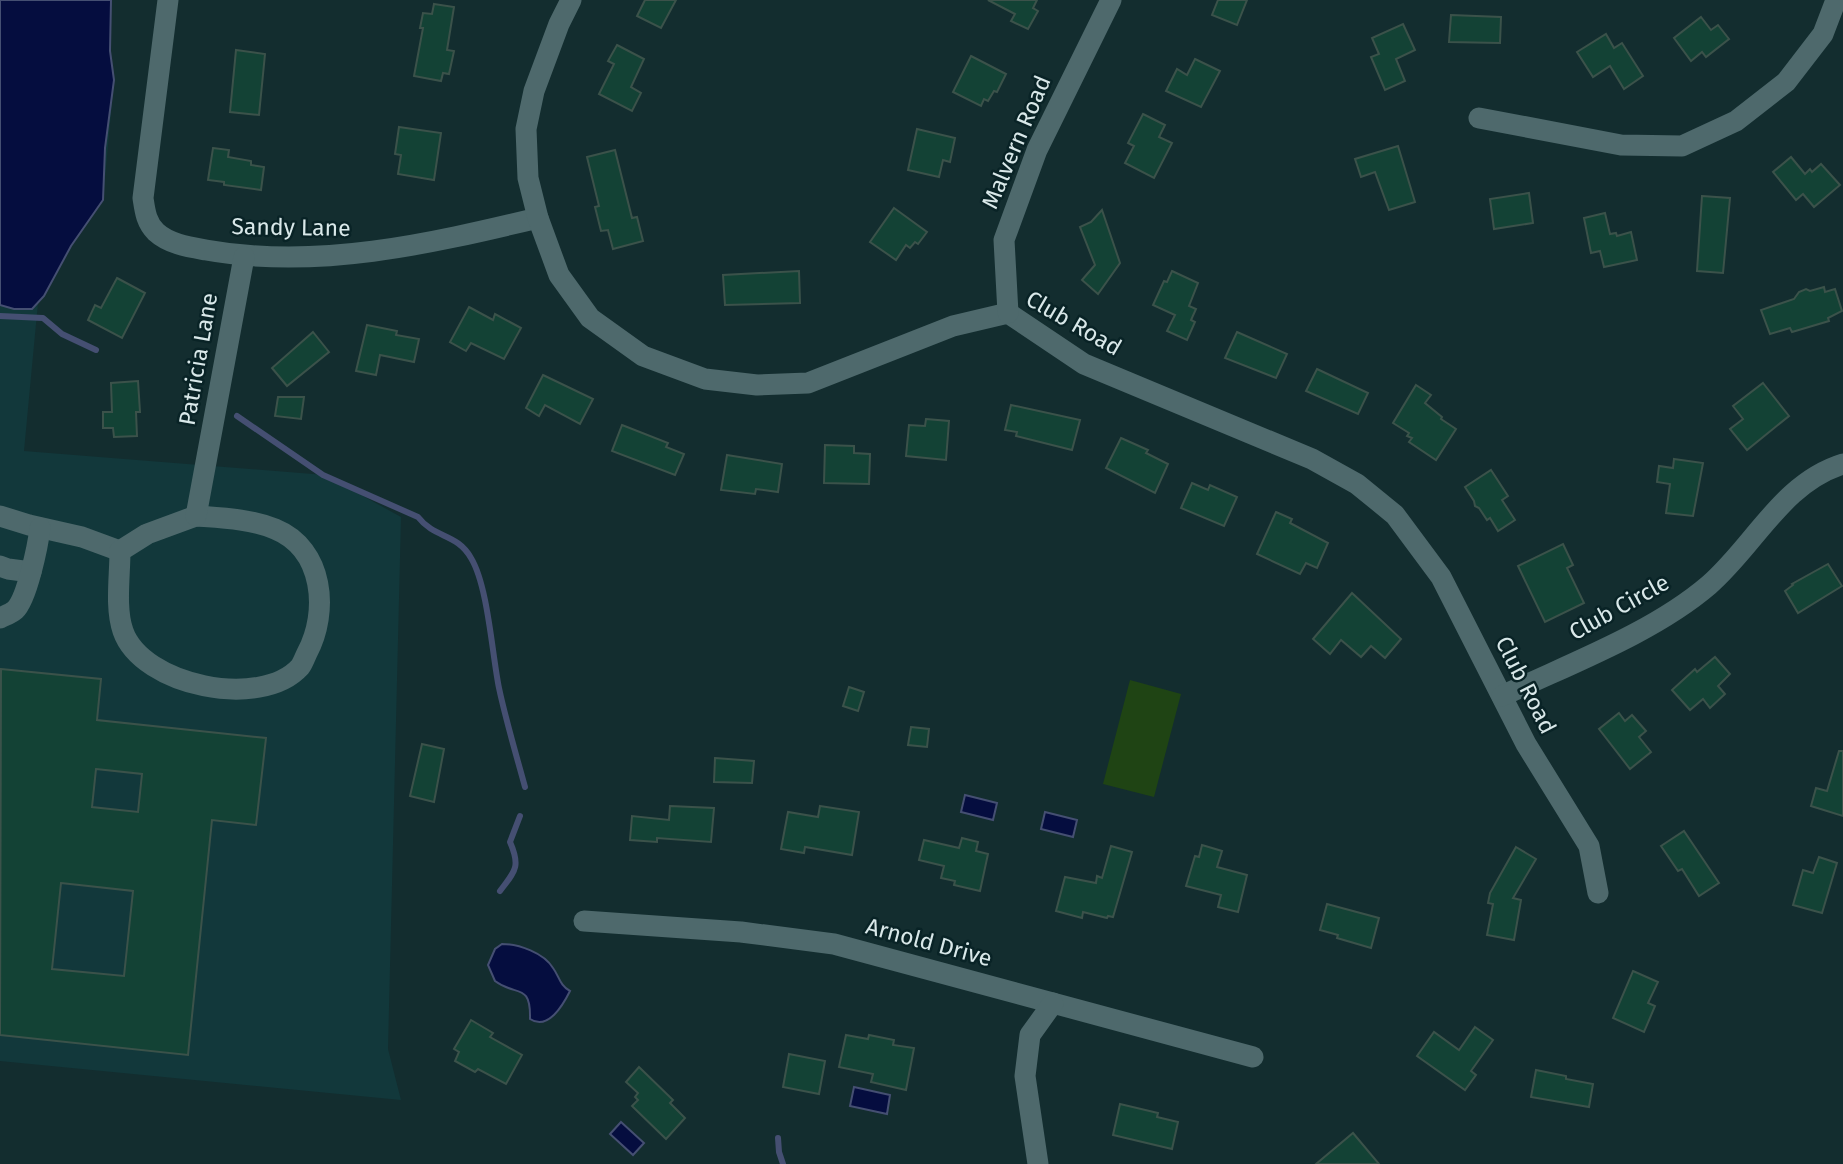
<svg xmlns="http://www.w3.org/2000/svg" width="1843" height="1164" font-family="'Fira Sans',sans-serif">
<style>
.built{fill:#12383b}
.green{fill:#1f4414}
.water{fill:#050d3f;stroke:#454f72;stroke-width:2}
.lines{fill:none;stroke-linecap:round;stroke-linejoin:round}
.stream{stroke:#454f72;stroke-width:6}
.building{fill:#134235;stroke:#3b524a;stroke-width:2;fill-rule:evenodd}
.minor{stroke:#4e696c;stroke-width:21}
.labels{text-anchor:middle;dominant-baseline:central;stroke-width:5;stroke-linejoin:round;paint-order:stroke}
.street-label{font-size:23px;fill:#d9e8e9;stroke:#092326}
</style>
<rect width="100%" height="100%" fill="#132d2f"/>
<polygon class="built" points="0,70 114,80 103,200 48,197 24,451 325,475 401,517 388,1049 401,1100 0,1061"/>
<polygon class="green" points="1130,680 1181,694 1154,797 1103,784"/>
<g class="water">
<polygon points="0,0 111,0 110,51 114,80 105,148 103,200 71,246 44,296 32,309 14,309 0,305"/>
<polygon points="965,795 997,803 993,820 961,812"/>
<polygon points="1045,812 1077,820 1073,837 1041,829"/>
<path d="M 502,944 C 519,944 544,953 553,968 C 559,976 560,986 570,991 C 563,1005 548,1031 530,1019 C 531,982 516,997 495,981 L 488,965 L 495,949 Z"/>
<polygon points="854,1087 890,1095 887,1114 850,1106"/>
<polygon points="621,1122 644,1143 633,1155 610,1134"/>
</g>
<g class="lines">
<g class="stream">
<polyline points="0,316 43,318 62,334 96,350"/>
<path d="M 237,416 L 323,475 L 418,517 C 435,539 457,533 471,558 C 488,586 492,654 499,688 C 506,721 516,754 525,787"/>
<path d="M 500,891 C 515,871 521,867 510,842 L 520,816"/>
<polyline points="778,1138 779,1152 783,1164"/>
</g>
</g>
<g class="building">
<polygon points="645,0 676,0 661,28 637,16"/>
<polygon points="988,0 1037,0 1033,8 1038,11 1028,29 1011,21 1015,14"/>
<polygon points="1218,0 1247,0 1237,25 1212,15"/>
<polygon points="434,4 454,7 447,50 454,51 449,74 443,73 441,81 414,76 423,28 420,28 423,13 432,14"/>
<polygon points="1451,15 1501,17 1500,43 1449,42"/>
<polygon points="1701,17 1711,30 1718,25 1729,39 1706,57 1702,52 1691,61 1674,38"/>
<polygon points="1403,24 1415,50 1396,59 1405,81 1385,90 1371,57 1379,54 1372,38"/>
<polygon points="1606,34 1614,48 1622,43 1643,76 1624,89 1610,66 1593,77 1577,52"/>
<polygon points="617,45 644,59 631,87 641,93 632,111 599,94 614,64 608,61"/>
<polygon points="236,50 265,54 259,115 230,112"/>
<polygon points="971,56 1006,74 997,92 994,91 988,101 984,99 981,106 953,92"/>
<polygon points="1195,59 1220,71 1201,107 1166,91 1177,69 1187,75"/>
<polygon points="1143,114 1165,125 1159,137 1172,143 1154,178 1125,163 1134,146 1128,143"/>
<polygon points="399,127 441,133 434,180 398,174 401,155 395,154"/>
<polygon points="917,129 955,138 950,162 943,160 939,177 908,170"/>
<polygon points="1398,146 1415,202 1389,210 1375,172 1361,177 1355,159"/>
<polygon points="213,148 229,150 228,157 251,161 251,165 264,167 261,190 224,185 224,182 208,180"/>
<polygon points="615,150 632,218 637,217 643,241 613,249 608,230 601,231 595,207 599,206 587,157"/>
<polygon points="1791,157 1805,174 1810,169 1812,172 1821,164 1840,185 1814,207 1803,194 1796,200 1773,172"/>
<polygon points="1529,193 1533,223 1494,229 1490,199"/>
<polygon points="1702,196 1730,198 1723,273 1697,271"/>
<polygon points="894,208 927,232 918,244 915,242 910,248 906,245 896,260 870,242"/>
<polygon points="1102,210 1120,263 1098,294 1082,280 1095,265 1080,227 1091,222"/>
<polygon points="1605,213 1610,234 1616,233 1617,236 1631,232 1637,260 1604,267 1600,251 1591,253 1584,218"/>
<polygon points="799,271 800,303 725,305 723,275"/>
<polygon points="1172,271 1198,283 1189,306 1196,309 1191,320 1195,322 1187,340 1167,331 1175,315 1153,305 1164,281 1167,282"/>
<polygon points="117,278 145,293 122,338 88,320 95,305 101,308"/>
<polygon points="1824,287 1825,292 1835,289 1842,311 1828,318 1829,321 1792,332 1790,328 1770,334 1761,310 1794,299 1799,292 1806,289 1810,291"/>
<polygon points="469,307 493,320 495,314 521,328 504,359 471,343 466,351 450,342"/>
<polygon points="367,325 397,331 396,335 419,339 414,362 380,355 376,375 356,371"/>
<polygon points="313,332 329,352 287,386 272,368"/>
<polygon points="1237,332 1287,354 1276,378 1225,358"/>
<polygon points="1317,369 1368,393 1358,414 1306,391"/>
<polygon points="543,375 593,399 580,424 545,405 539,416 526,408"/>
<polygon points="138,381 140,412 136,412 137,436 114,437 113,428 103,428 103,412 112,412 111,383"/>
<polygon points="1763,383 1789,416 1747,450 1730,429 1743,419 1733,406"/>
<polygon points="1416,385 1431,395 1425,403 1442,417 1441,419 1456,429 1436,460 1409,442 1412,438 1407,436 1409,433 1393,423"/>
<polygon points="278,397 304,397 301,419 275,416"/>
<polygon points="1011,405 1080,420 1072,450 1016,436 1017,432 1005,430"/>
<polygon points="926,419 949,421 946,460 906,456 909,425 925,426"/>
<polygon points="622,425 668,443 666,447 684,454 675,475 612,451"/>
<polygon points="1121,438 1148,450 1146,453 1168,464 1155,493 1106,468"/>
<polygon points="825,445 854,446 854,453 870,454 869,484 824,483"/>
<polygon points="727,455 782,464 778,492 756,489 755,494 721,490"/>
<polygon points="1674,459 1703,463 1693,516 1666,513 1670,484 1657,482 1659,466 1673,468"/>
<polygon points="1491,470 1508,496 1502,500 1515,520 1498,531 1490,518 1487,520 1479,508 1475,506 1474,501 1465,487"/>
<polygon points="1192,483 1208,490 1210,485 1237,497 1224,526 1181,508"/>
<polygon points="1276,512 1292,519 1290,523 1328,543 1317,568 1306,563 1300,574 1257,554"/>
<polygon points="1563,544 1573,565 1567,568 1584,603 1545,622 1518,566"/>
<polygon points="1828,564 1842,586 1798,613 1785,591 1793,585 1792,584"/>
<polygon points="1352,593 1401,639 1385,658 1371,646 1361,657 1341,640 1330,654 1313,639"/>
<polygon points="1715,657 1730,674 1718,686 1725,694 1710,708 1703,699 1690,710 1672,690 1695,669 1697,672"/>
<path d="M 1,669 L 101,679 L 97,720 L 266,738 L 256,825 L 212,820 L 188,1055 L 0,1035 ZM 96,769 L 142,774 L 138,812 L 92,807 ZM 61,883 L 133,891 L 124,976 L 52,969 Z"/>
<polygon points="849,687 864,692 858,711 843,706"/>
<polygon points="1619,713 1625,721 1632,715 1646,731 1639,737 1651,752 1630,769 1599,729"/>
<polygon points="911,727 929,729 927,747 908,745"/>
<polygon points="422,744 444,749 434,802 410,796"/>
<polygon points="1839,751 1843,751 1843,816 1811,806 1816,788 1827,791"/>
<polygon points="715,758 754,761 752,783 714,782"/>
<polygon points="670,806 714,808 711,842 657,838 657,842 630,840 632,816 669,820"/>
<polygon points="820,806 859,812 852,855 805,847 804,853 781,849 788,812 818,817"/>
<polygon points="1684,831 1719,883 1699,896 1682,869 1678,871 1661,846"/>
<polygon points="962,838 978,842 976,851 988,854 980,891 954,885 955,881 941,878 944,866 919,860 924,840 959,848"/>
<polygon points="1202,845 1222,851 1217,867 1247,875 1238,912 1218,907 1221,895 1186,886 1195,856 1199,857"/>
<polygon points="1111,846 1132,852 1113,917 1108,916 1107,918 1083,912 1082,918 1056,911 1065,877 1096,883 1097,876 1102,878"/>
<polygon points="1516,847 1536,859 1513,898 1521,900 1514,940 1487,935 1493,904 1488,903 1490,893"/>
<polygon points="1819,857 1837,863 1822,913 1793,905 1803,870 1813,873"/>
<polygon points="1327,904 1379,918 1371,948 1337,938 1338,935 1320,930"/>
<polygon points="1633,971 1658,982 1648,1003 1655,1006 1644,1032 1613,1018"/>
<polygon points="471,1020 493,1033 490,1037 522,1055 506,1084 478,1069 475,1072 455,1061 459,1052 454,1049"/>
<polygon points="1475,1027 1493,1040 1471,1071 1476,1075 1465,1090 1417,1056 1434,1032 1459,1050"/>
<polygon points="846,1035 868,1039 869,1035 894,1040 893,1045 914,1048 906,1090 871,1082 873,1074 839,1067"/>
<polygon points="789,1054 825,1061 819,1094 783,1087"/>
<polygon points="639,1067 673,1100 670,1103 685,1118 666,1139 632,1106 638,1100 635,1097 638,1093 626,1082"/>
<polygon points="1536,1070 1566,1076 1566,1079 1593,1084 1589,1107 1531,1097"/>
<polygon points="1120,1104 1158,1113 1157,1117 1178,1122 1172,1149 1113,1135"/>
<polygon points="1353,1133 1379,1164 1316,1164"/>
</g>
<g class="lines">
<g class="minor">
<path d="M 168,0 L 143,198 C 145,211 146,222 156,232 C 169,244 189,247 206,250 C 317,270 429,244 538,218"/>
<polyline points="571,0 559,24 534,91 526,129 528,178 538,218 559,275 590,318 643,356 705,379 757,385 808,383 953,326 1008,313 1084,364 1312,459 1357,484 1395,515 1441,577 1526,744 1589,846 1598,893"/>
<polyline points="1479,118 1621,145 1682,146 1736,121 1786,82 1823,34 1836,0"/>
<polyline points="1008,313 1004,240 1037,150 1111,0"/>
<polyline points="0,516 29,525 82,537 120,551"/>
<path d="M 196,516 C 223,518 251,519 275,529 C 324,549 329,612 307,653 C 305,657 303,663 300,667 C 261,710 142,686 123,631 C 115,608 120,576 120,551 L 147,534 Z"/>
<polyline points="196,516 244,257"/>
<polyline points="0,566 8,569 31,572"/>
<path d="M 0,618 C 4,616 12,613 15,610 C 27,599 38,545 40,528"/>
<path d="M 1502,696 C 1569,664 1653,633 1709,585 C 1755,545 1782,483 1843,464"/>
<polyline points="584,921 741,932 834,944 1253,1057"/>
<polyline points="1038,1164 1025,1076 1030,1035 1053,1003"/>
</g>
</g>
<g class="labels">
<g class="street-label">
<text transform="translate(1016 142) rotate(-67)">Malvern Road</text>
<text transform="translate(291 227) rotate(1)">Sandy Lane</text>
<text transform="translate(1074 323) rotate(30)">Club Road</text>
<text transform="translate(198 359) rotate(-80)">Patricia Lane</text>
<text transform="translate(1619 607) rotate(-29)">Club Circle</text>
<text transform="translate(1526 685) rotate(63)">Club Road</text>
<text transform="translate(929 942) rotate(15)">Arnold Drive</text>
</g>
</g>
</svg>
